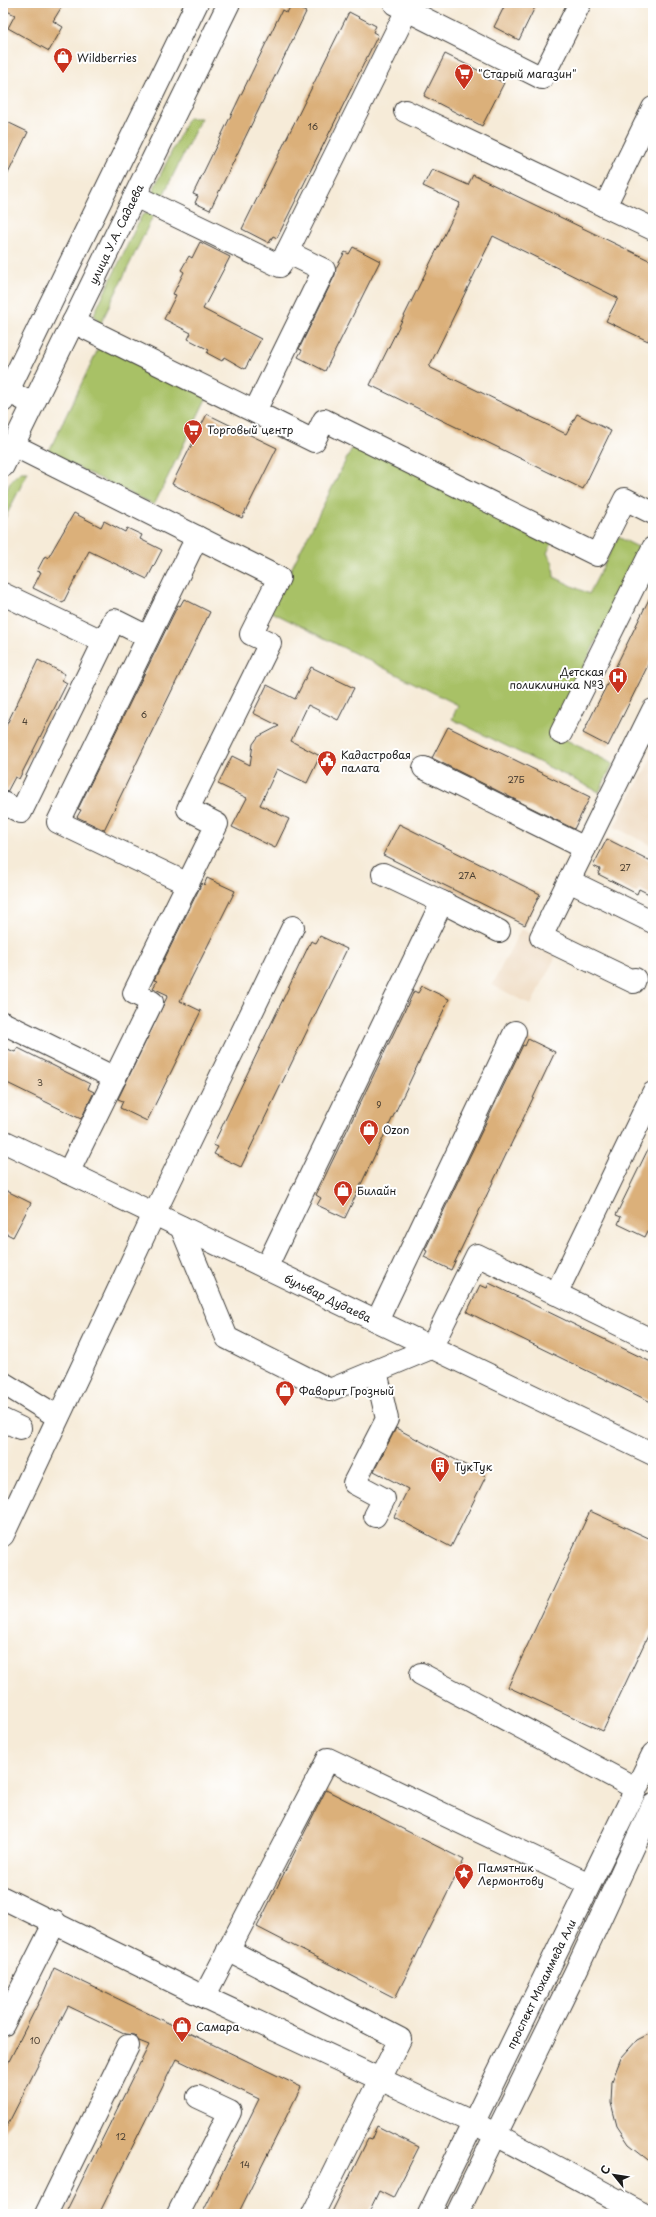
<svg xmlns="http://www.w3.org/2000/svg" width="656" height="2217" font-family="'Playpen Sans',sans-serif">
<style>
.built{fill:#edd7bb}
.green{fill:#a8c166;stroke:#626e41}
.building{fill:#dbb07a}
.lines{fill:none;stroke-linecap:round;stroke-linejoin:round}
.minor-casing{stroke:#3d3b38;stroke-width:24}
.major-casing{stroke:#3d3b38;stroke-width:24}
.minor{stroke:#fff;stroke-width:22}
.major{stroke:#fff;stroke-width:22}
.labels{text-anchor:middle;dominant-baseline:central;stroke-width:4;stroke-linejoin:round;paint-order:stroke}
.number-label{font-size:9px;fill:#4c4134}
.poi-label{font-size:11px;fill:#1c1c1c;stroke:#fff;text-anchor:start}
.street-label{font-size:11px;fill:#1c1c1c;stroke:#fff}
</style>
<rect width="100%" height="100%" fill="#fff"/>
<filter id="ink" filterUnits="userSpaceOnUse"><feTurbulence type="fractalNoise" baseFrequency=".025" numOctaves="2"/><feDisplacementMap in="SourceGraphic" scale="8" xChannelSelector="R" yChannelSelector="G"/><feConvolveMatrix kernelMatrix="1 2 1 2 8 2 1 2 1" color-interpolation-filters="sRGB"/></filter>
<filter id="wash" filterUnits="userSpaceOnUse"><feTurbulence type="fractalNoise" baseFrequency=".012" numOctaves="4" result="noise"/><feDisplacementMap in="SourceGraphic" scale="16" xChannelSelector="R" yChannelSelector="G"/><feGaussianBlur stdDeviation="0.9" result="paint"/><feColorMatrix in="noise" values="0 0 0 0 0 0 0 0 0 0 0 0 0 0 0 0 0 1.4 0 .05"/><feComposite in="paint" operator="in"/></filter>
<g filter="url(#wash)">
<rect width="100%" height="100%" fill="#f6ebd8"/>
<g class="built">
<polygon points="653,755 653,846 614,827"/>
<polygon points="521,929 560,948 531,1005 492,985"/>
</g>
<g class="green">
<polygon points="188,118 201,118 160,202 155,196 154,188"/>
<polygon points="148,213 154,214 100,325 94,314 142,215"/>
<polygon points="100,345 207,397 154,505 48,453"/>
<polygon points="355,442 553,541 547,553 553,563 554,577 589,594 618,537 642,549 551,732 613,764 599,792 452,719 458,705 270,611"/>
<path d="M 21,472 L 28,472 L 3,522 C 3,504 4,482 21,472 Z"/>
</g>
<g id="blocks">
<g class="building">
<polygon points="3,3 64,3 53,21 63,27 49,51 8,28 15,15 3,9"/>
<polygon points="506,3 537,3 519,40 494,27"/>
<polygon points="291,5 306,12 210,210 195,203 198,196 193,194 282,10 287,13"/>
<polygon points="349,12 376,26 373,32 378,35 277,238 273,236 269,243 242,229"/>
<polygon points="445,54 504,83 482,126 424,96"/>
<polygon points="3,120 28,132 3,184"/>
<polygon points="432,169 468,185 473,175 653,262 653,330 648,341 606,321 618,298 493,236 429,367 566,434 577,414 611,431 583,489 370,385 460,203 423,186"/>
<polygon points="200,242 230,257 203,309 261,339 245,369 224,357 222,361 207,353 209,350 188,339 191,333 164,319 176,295 173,294 184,272 181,270 189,256 192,258"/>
<polygon points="353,247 380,261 325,371 298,357 302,350 299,349 335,275 336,268 345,252 349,254"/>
<polygon points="207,414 277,448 242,518 172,484"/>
<polygon points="74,513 101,527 104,521 125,532 127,528 142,535 140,539 162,550 147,579 89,551 63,603 33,588 41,572 37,571 45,556 48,558"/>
<polygon points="653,591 653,655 608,746 583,733"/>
<polygon points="184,599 210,612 104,830 77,817 81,810 78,809 178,605 180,606"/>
<polygon points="38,660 65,674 62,680 67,683 19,779 15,777 7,792 3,791 3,732"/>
<polygon points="311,667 354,688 338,720 308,705 291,741 320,756 307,783 277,769 260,805 289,819 275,848 232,827 247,798 218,784 232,756 250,765 253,744 258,737 279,726 253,713 267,685 295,699"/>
<polygon points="448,727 590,797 574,829 432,758"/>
<polygon points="399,824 540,894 525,925 383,855"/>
<polygon points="607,839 653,862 653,896 639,889 637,894 598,874 600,869 593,866"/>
<polygon points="207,878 235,891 180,1001 201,1011 147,1121 120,1108 123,1101 118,1099 168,995 153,988 157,981 154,980 202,883 204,885"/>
<polygon points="320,936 347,949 241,1167 214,1154 218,1147 213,1145 311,941 316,943"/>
<polygon points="422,986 449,999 345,1218 317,1205 321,1198 316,1195 414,991 418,993"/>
<polygon points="528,1039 555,1052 451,1270 424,1257 427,1251 425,1250 523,1045 525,1046"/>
<polygon points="3,1047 15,1052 18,1048 90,1084 88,1089 94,1092 81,1119 3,1081"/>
<polygon points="653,1139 653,1221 645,1237 618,1224 621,1217 616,1215"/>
<polygon points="3,1189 31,1203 13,1237 3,1232"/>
<polygon points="489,1283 653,1363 653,1403 467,1312 480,1285 487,1288"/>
<polygon points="396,1428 486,1476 451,1547 394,1517 408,1489 374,1471"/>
<polygon points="590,1511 653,1540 653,1625 603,1731 508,1687"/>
<polygon points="326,1790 464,1860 395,1998 257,1927"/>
<polygon points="54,1968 301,2087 238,2214 202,2214 259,2099 176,2059 99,2214 65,2214 149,2045 139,2041 134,2035 126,2034 68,2006 3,2134 3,2073 43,1994"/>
<polygon points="653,2032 653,2163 629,2144 617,2126 611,2103 612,2081 621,2058 637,2040"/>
<polygon points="377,2126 419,2147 393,2198 379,2191 368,2214 331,2214 368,2139 371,2140"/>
</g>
</g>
</g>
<g filter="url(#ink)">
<use href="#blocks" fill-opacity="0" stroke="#3d3b38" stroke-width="1"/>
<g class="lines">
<g class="minor-casing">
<g id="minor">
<polyline points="395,4 542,78 580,3"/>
<polyline points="405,111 653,229"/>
<polyline points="135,196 280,266 287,252"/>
<polyline points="605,206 653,108"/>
<polyline points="73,322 314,441 324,420 597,555 625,499 653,513"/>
<polyline points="3,389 33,404"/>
<polyline points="255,411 324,270 287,252 407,10"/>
<polyline points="13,445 279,578 251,634 270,643 188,809 217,824 134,993 152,1002 68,1173"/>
<polyline points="3,594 104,642 114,620 148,637"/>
<polyline points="561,733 653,548"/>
<polyline points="424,768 585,848"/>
<polyline points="3,803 21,812 104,642"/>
<polyline points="569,881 653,922"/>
<polyline points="188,884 58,822 197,537"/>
<polyline points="442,902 499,931"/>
<polyline points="635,979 634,982 541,937 653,710"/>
<polyline points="3,1023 115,1078"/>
<polyline points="181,1227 227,1338 330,1390 431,1348 477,1255 653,1341"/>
<polyline points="266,1268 442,902 383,874"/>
<polyline points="556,1294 653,1093"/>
<polyline points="377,1321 515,1032"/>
<polyline points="3,1383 58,1417"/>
<polyline points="3,1420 20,1428"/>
<polyline points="375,1516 384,1499 354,1483 387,1419 376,1371"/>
<polyline points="3,1535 154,1214 293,927"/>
<polyline points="421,1674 635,1788"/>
<polyline points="3,1898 204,1997 474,2123 643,2214"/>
<polyline points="228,1950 400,2039 313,2214"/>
<polyline points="204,1997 328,1759 589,1884"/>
<polyline points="3,2025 55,1922"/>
<polyline points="46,2214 128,2046"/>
<polyline points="178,2214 230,2112 198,2097"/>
</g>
</g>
<g class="major-casing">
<g id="major">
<polyline points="3,401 197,3"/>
<polyline points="3,466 229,3"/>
<polyline points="3,1141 653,1454"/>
<polyline points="429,2214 653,1754"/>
<polyline points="457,2214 575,1973 653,1805"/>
</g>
</g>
<use href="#minor" class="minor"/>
<use href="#major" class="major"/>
</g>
</g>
<defs>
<g id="shop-pin" transform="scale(1)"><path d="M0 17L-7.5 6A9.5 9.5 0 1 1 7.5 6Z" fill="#c8321e" stroke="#fff"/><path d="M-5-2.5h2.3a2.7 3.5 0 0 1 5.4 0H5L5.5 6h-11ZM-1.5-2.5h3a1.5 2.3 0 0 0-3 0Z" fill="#fff"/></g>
<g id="supermarket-pin" transform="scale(1)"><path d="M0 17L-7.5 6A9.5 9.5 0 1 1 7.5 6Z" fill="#c8321e" stroke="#fff"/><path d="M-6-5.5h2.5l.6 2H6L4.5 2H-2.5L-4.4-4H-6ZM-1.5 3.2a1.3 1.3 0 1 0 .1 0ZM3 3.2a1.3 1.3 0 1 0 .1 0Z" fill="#fff"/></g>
<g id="hospital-pin" transform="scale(1)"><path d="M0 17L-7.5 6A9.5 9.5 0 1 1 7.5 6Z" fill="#c8321e" stroke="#fff"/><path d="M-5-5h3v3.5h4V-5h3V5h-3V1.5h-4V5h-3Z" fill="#fff"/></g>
<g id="civic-pin" transform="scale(1)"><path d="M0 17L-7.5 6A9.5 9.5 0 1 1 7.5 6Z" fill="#c8321e" stroke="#fff"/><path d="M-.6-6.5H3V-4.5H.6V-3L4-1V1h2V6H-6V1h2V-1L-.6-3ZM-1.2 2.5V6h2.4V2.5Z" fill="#fff"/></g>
<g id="building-pin" transform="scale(1)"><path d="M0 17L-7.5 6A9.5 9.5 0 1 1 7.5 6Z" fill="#c8321e" stroke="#fff"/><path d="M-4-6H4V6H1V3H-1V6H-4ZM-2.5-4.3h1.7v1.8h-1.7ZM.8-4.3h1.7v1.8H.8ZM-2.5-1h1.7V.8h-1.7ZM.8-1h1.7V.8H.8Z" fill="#fff"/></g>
<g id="sight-pin" transform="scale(1)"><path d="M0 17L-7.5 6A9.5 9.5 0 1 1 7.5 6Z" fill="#c8321e" stroke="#fff"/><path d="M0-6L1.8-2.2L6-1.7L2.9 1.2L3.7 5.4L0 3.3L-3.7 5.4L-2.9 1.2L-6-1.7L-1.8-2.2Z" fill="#fff"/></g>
</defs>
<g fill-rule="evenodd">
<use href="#shop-pin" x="63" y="57"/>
<use href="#supermarket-pin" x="464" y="73"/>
<use href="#supermarket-pin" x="193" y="429"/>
<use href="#hospital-pin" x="618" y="677"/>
<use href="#civic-pin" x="327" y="760"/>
<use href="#shop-pin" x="369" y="1129"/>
<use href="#shop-pin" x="343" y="1190"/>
<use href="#shop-pin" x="285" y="1390"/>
<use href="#building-pin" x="440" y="1466"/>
<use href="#sight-pin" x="464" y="1873"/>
<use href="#shop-pin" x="182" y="2026"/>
</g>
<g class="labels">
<g class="number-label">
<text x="313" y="126">16</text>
<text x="144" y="714">6</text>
<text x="25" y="721">4</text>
<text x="516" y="779">27Б</text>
<text x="625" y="867">27</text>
<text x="467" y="875">27А</text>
<text x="40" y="1082">3</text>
<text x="379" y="1104">9</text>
<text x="35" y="2040">10</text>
<text x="121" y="2136">12</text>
<text x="245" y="2164">14</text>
</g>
<g class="poi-label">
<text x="77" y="57">Wildberries</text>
<text x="478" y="73">"Старый магазин"</text>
<text x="207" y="429">Торговый центр</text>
<text x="604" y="671" text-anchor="end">Детская<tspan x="604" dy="13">поликлиника №3</tspan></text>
<text x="341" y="754">Кадастровая<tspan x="341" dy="13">палата</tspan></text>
<text x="383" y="1129">Ozon</text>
<text x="357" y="1190">Билайн</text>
<text x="299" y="1390">Фаворит Грозный</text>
<text x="454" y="1466">ТукТук</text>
<text x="478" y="1867">Памятник<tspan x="478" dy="13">Лермонтову</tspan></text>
<text x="196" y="2026">Самара</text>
</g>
<g class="street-label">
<text transform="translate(116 234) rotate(-64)">улица У.А. Садаева</text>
<text transform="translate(328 1298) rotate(26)">бульвар Дудаева</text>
<text transform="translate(541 1984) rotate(-64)">проспект Мохаммеда Али</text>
</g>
</g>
<rect width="656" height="2217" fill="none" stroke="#fff" stroke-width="16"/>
<g transform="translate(614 2175) rotate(300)" stroke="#ffffff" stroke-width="3" paint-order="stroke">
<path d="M0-3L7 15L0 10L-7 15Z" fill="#1c1c1c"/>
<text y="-6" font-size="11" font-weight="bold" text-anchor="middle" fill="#1c1c1c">С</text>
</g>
</svg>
